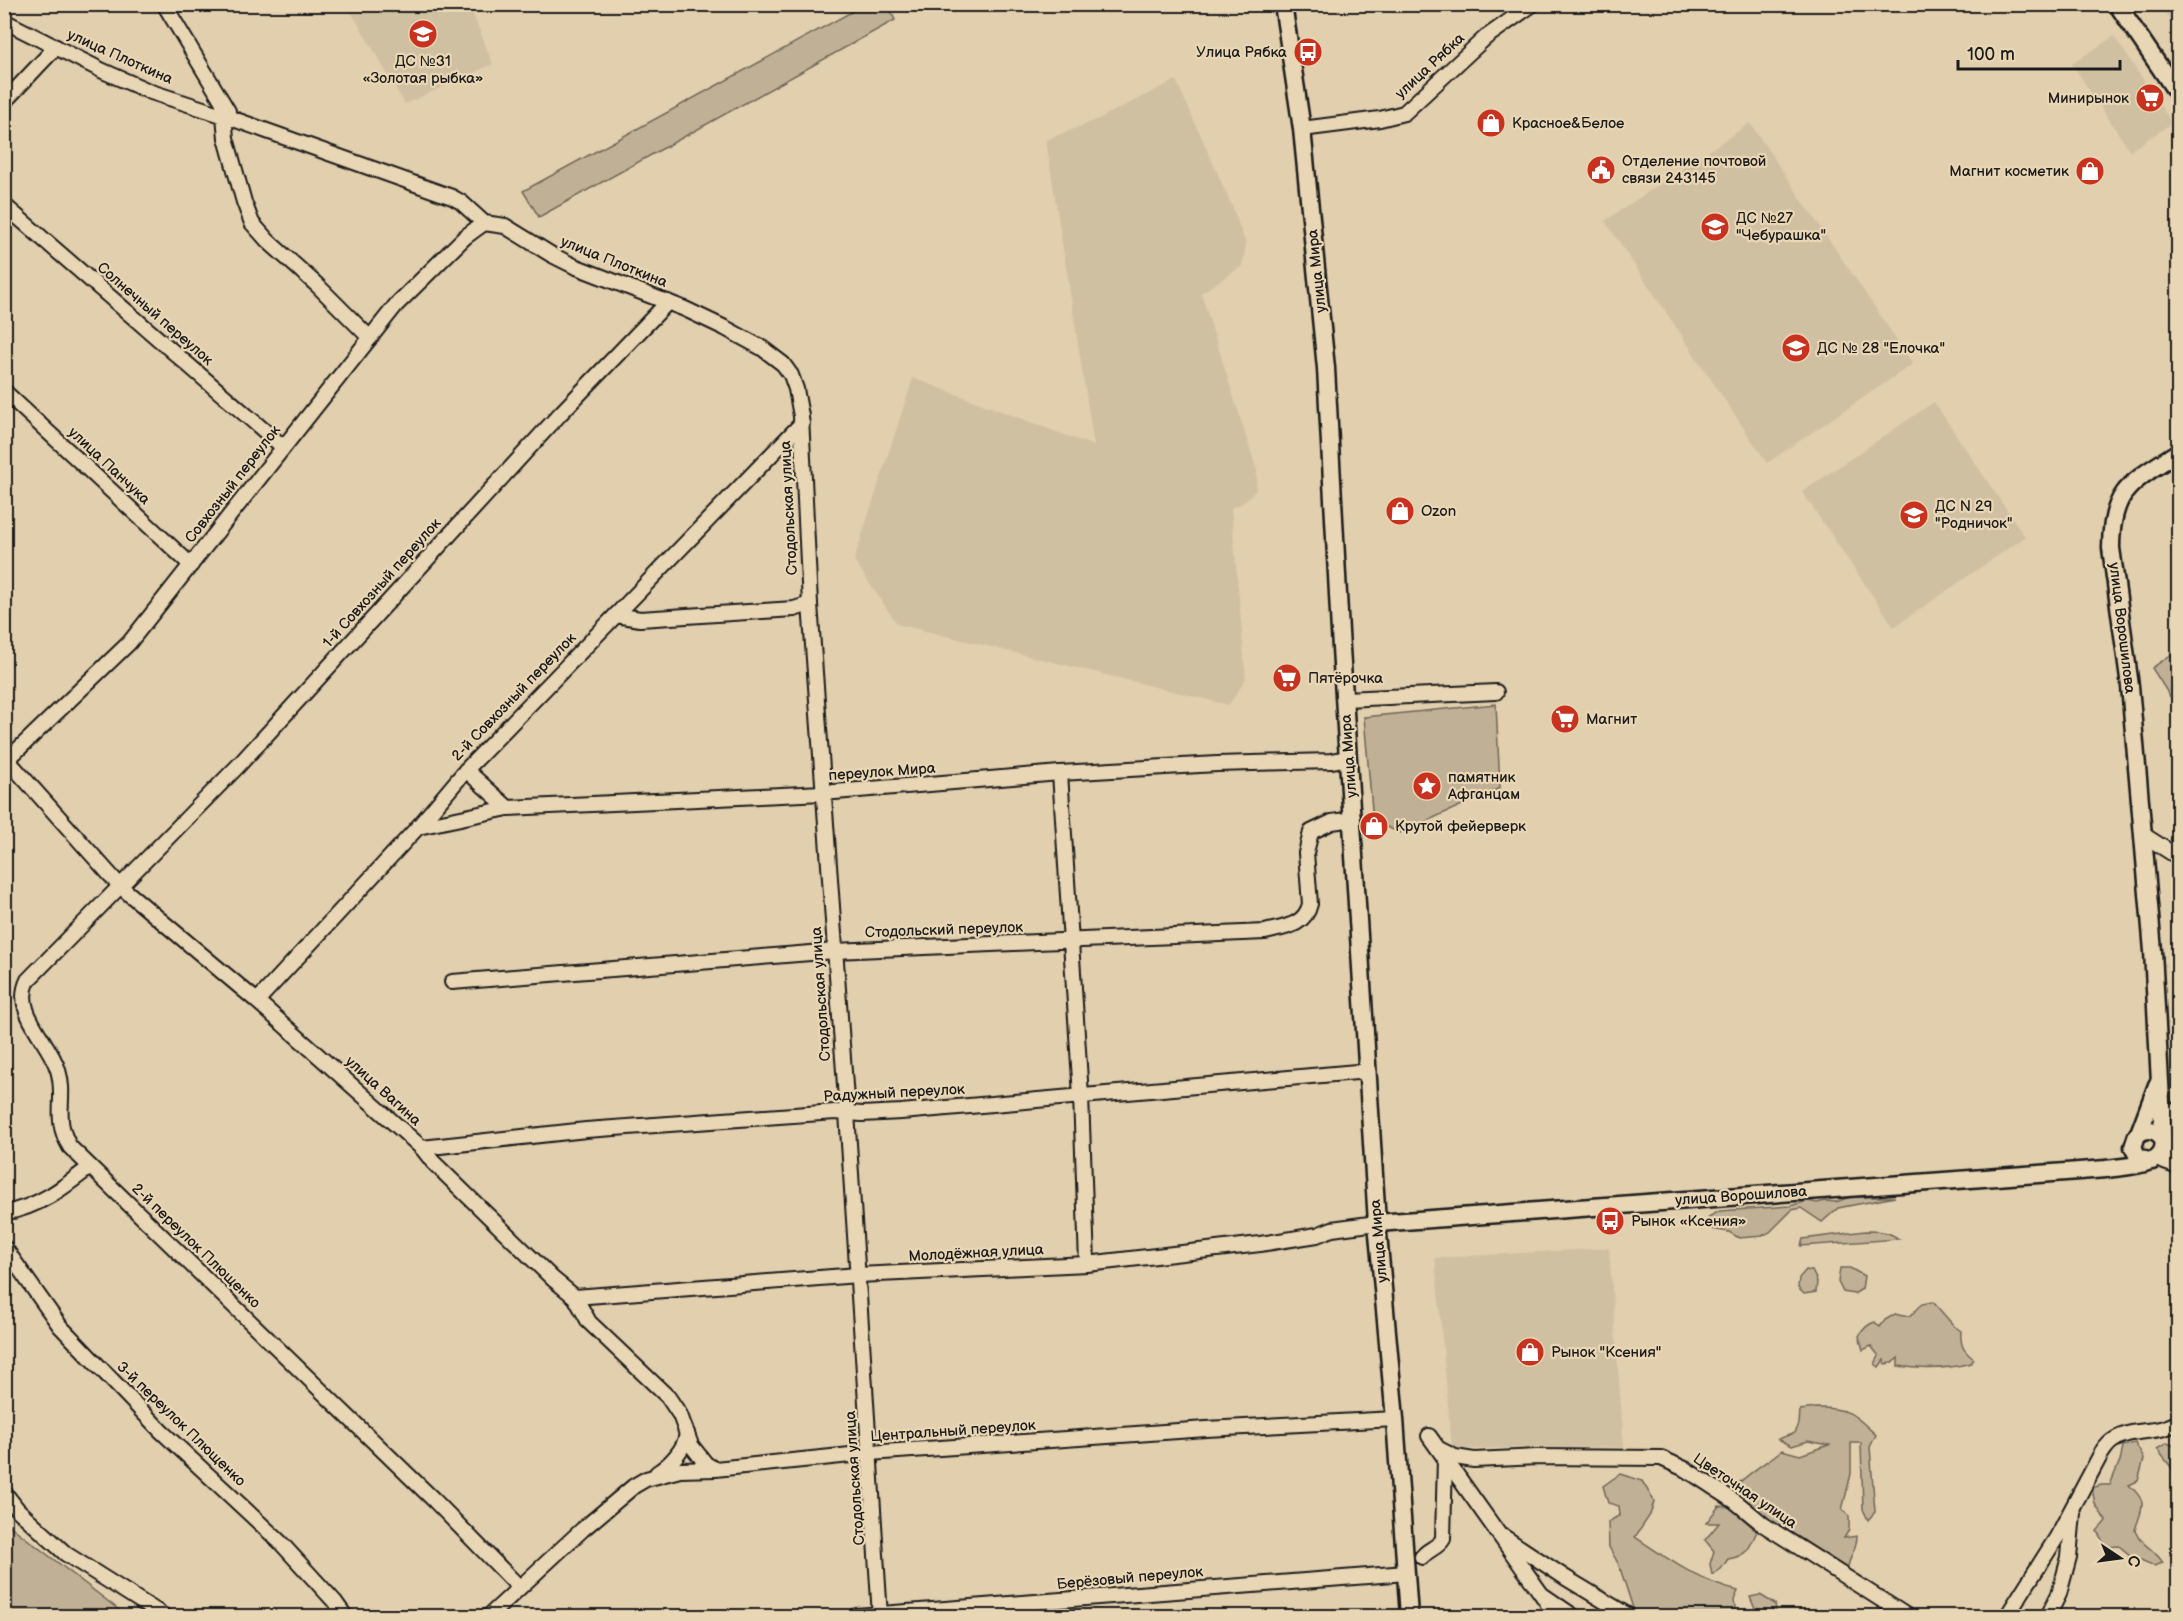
<svg xmlns="http://www.w3.org/2000/svg" width="2183" height="1621" font-family="'Balsamiq Sans',sans-serif">
<style>
.built{fill:#d0c0a2}
.green{fill:#c0b196;stroke:#6e6659;stroke-width:1.5}
.lines{fill:none;stroke-linecap:round;stroke-linejoin:round}
.minor-casing{stroke:#1c1c1c;stroke-width:18}
.major-casing{stroke:#1c1c1c;stroke-width:21}
.minor{stroke:#e9d6b4;stroke-width:14}
.major{stroke:#e9d6b4;stroke-width:16}
.labels{text-anchor:middle;dominant-baseline:central;stroke-width:4.5;stroke-linejoin:round;paint-order:stroke}
.poi-label{font-size:15px;fill:#1c1c1c;stroke:#e9d6b4;text-anchor:start}
.street-label{font-size:15px;fill:#1c1c1c;stroke:#e9d6b4}
</style>
<rect width="100%" height="100%" fill="#e1cfae"/>
<filter id="ink" filterUnits="userSpaceOnUse"><feTurbulence type="fractalNoise" baseFrequency=".0167" numOctaves="2"/><feDisplacementMap in="SourceGraphic" scale="12" xChannelSelector="R" yChannelSelector="G"/><feConvolveMatrix kernelMatrix="1 2 1 2 8 2 1 2 1" color-interpolation-filters="sRGB"/></filter>
<g filter="url(#ink)">
<g class="built">
<polygon points="347,5 469,5 493,64 405,104"/>
<polygon points="2160,5 2178,5 2178,32"/>
<polygon points="2114,36 2172,123 2130,151 2072,64"/>
<polygon points="1176,80 1232,206 1246,245 1242,266 1201,293 1257,471 1256,490 1244,502 1231,508 1246,679 1229,705 897,624 854,560 913,378 1094,446 1046,140 1096,120"/>
<polygon points="1750,123 1913,364 1767,463 1605,221"/>
<polygon points="1934,402 2025,537 1894,627 1802,492"/>
<polygon points="1609,1248 1624,1447 1452,1449 1435,1258"/>
</g>
<g class="green">
<polygon points="866,4 888,5 895,20 539,217 523,191"/>
<polygon points="2178,650 2178,709 2152,668"/>
<polygon points="1496,704 1500,788 1400,833 1373,821 1364,717"/>
<polygon points="1850,1197 1895,1197 1838,1208 1822,1222 1801,1208 1792,1210 1770,1232 1762,1236 1739,1238 1729,1232 1712,1229 1706,1222 1710,1216 1720,1211 1790,1206 1808,1201 1817,1203 1825,1201 1836,1202"/>
<path d="M 1865,1231 C 1878,1231 1888,1231 1899,1239 L 1801,1246 L 1803,1239 Z"/>
<polygon points="1840,1268 1850,1268 1864,1276 1862,1289 1854,1294 1843,1292 1838,1282"/>
<polygon points="1806,1270 1812,1271 1817,1281 1816,1292 1804,1294 1798,1288 1799,1278"/>
<path d="M 1933,1302 L 1954,1326 L 1961,1331 C 1960,1345 1963,1351 1974,1359 L 1971,1363 C 1948,1369 1923,1370 1898,1366 L 1898,1358 L 1892,1363 L 1885,1364 L 1884,1360 L 1879,1367 L 1875,1364 L 1879,1356 L 1871,1346 L 1863,1350 L 1859,1336 C 1863,1329 1867,1324 1875,1322 L 1880,1327 L 1885,1320 L 1895,1314 C 1917,1320 1909,1313 1922,1304 C 1923,1304 1932,1302 1933,1302 Z"/>
<path d="M 1817,1408 C 1849,1408 1853,1413 1876,1435 L 1870,1447 L 1875,1512 L 1868,1520 L 1863,1509 L 1861,1443 L 1851,1443 L 1851,1474 L 1842,1510 L 1849,1516 L 1849,1530 L 1844,1538 L 1857,1536 C 1857,1548 1850,1555 1848,1567 L 1841,1571 L 1794,1540 L 1730,1492 C 1742,1477 1766,1463 1782,1450 L 1800,1455 L 1829,1445 L 1808,1441 L 1792,1446 L 1778,1439 L 1795,1433 L 1799,1424 L 1800,1410 Z"/>
<path d="M 2135,1443 L 2144,1459 L 2138,1481 L 2129,1485 C 2149,1503 2142,1507 2135,1530 C 2143,1548 2154,1548 2163,1563 L 2154,1566 L 2130,1555 L 2119,1546 L 2106,1547 L 2097,1531 L 2106,1521 L 2095,1504 L 2092,1488 L 2101,1485 L 2110,1485 L 2121,1458 L 2123,1446 Z"/>
<polygon points="2167,1443 2175,1446 2178,1457 2178,1471 2175,1472 2157,1449"/>
<path d="M 1620,1474 L 1642,1481 L 1654,1501 L 1650,1515 L 1635,1537 C 1666,1558 1702,1583 1738,1591 L 1734,1600 L 1736,1616 L 1641,1616 L 1633,1608 L 1619,1565 L 1609,1547 L 1608,1522 L 1620,1515 L 1619,1506 L 1608,1503 L 1603,1486 Z"/>
<path d="M 1719,1506 L 1729,1507 L 1757,1531 C 1750,1548 1747,1556 1728,1559 L 1721,1569 L 1712,1575 L 1710,1564 L 1714,1551 L 1705,1540 L 1719,1523 L 1706,1523 Z"/>
<polygon points="5,1519 9,1525 127,1616 5,1616"/>
<polygon points="1760,1595 1775,1604 1777,1616 1758,1616 1750,1597"/>
</g>
<g class="lines">
<g class="minor-casing">
<g id="minor">
<polyline points="164,4 228,111"/>
<polyline points="4,21 103,71 151,92 225,116 452,197 461,202 484,223 505,226 552,255 574,266 685,309 725,328 762,348 783,364 791,375 796,389 801,416 810,604 847,1113 880,1616"/>
<polyline points="4,102 56,47"/>
<polyline points="223,104 226,138 244,202 252,223 268,241 317,285 370,338"/>
<polyline points="1302,129 1380,119 1404,113 1485,38 1533,4"/>
<polyline points="4,205 283,447"/>
<polyline points="4,391 191,565"/>
<polyline points="616,615 640,619 794,609 810,604"/>
<polyline points="1345,699 1496,692"/>
<polyline points="4,756 121,887 257,1001 422,1148 433,1162 553,1279 575,1297 589,1322 668,1397 680,1415 691,1445 706,1464 715,1469"/>
<polyline points="4,763 129,643 396,305 465,237 484,223"/>
<polyline points="466,770 508,808"/>
<polyline points="1060,773 1081,1096 1087,1264"/>
<polyline points="418,827 508,808 823,793 1060,773 1217,764 1331,761 1349,758"/>
<polyline points="2142,834 2178,857"/>
<path d="M 452,982 L 835,951 L 1265,932 C 1284,927 1305,926 1310,904 L 1306,853 L 1311,832 L 1332,822 L 1353,819"/>
<polyline points="257,1001 418,827 466,770 802,423"/>
<polyline points="2161,1110 2178,1111"/>
<polyline points="2164,1143 2178,1156"/>
<polyline points="422,1148 586,1130 835,1112 862,1114 901,1112 1368,1071"/>
<polyline points="2156,1159 2178,1167"/>
<path d="M 4,1213 C 39,1207 63,1188 90,1167"/>
<polyline points="4,1247 60,1326 161,1431 280,1542 335,1602 345,1616"/>
<polyline points="575,1297 858,1275 1087,1264 1260,1244 1317,1235 1332,1229 1377,1223"/>
<polyline points="1429,1436 1547,1602 1552,1616"/>
<polyline points="1439,1449 1455,1457 1474,1460 1536,1457 1661,1458 1687,1470 1736,1502 1764,1525 1907,1616"/>
<path d="M 657,1473 C 671,1464 685,1449 687,1433"/>
<polyline points="4,1492 18,1510 66,1554 164,1616"/>
<polyline points="1504,1537 1566,1578 1629,1616"/>
<path d="M 1422,1557 C 1428,1549 1438,1548 1443,1539 L 1445,1458"/>
<path d="M 519,1587 L 435,1501 L 70,1147 C 52,1117 67,1099 58,1070 C 49,1040 12,1012 28,980 L 238,766 L 560,414 L 668,302"/>
<polyline points="1544,1596 1573,1616"/>
<polyline points="489,1616 583,1529 634,1486 646,1479 680,1470 715,1469 870,1453 1206,1429 1395,1419"/>
<polyline points="856,1616 1406,1573"/>
<path d="M 2007,1616 L 2057,1537 L 2101,1454 C 2104,1450 2108,1443 2114,1440 C 2133,1427 2159,1435 2178,1422"/>
<polyline points="2048,1616 2059,1594 2069,1557 2073,1513"/>
</g>
</g>
<g class="major-casing">
<g id="major">
<polyline points="1283,4 1302,129 1326,368 1340,632 1377,1223 1395,1419 1409,1616"/>
<polyline points="2117,4 2178,94"/>
<polyline points="2139,1133 2157,1085"/>
<path d="M 2163,1139 L 2153,951 L 2130,686 L 2111,548 C 2111,488 2133,482 2178,452"/>
<path d="M 1377,1223 L 2106,1169 C 2124,1166 2169,1167 2163,1139 C 2157,1129 2146,1127 2137,1135 L 2133,1147 L 2138,1157 L 2152,1161"/>
</g>
</g>
<use href="#minor" class="minor"/>
<use href="#major" class="major"/>
</g>
</g>
<defs>
<g id="school-disc" transform="scale(1.5)"><circle r="9.5" fill="#c8321e" stroke="#e9d6b4"/><path d="M0-5L7-2L0 1L-7-2ZM-4 1L0 2.5L4 1V4Q0 6-4 4Z" fill="#fff"/></g>
<g id="bus-disc" transform="scale(1.5)"><circle r="9.5" fill="#c8321e" stroke="#e9d6b4"/><path d="M-5-6H5V4H4V6H2V4H-2V6H-4V4H-5ZM-3.5-4V0h7V-4ZM-3.5 1.2v1.5H-2V1.2ZM2 1.2v1.5H3.5V1.2Z" fill="#fff"/></g>
<g id="supermarket-disc" transform="scale(1.5)"><circle r="9.5" fill="#c8321e" stroke="#e9d6b4"/><path d="M-6-5.5h2.5l.6 2H6L4.5 2H-2.5L-4.4-4H-6ZM-1.5 3.2a1.3 1.3 0 1 0 .1 0ZM3 3.2a1.3 1.3 0 1 0 .1 0Z" fill="#fff"/></g>
<g id="shop-disc" transform="scale(1.5)"><circle r="9.5" fill="#c8321e" stroke="#e9d6b4"/><path d="M-5-2.5h2.3a2.7 3.5 0 0 1 5.4 0H5L5.5 6h-11ZM-1.5-2.5h3a1.5 2.3 0 0 0-3 0Z" fill="#fff"/></g>
<g id="civic-disc" transform="scale(1.5)"><circle r="9.5" fill="#c8321e" stroke="#e9d6b4"/><path d="M-.6-6.5H3V-4.5H.6V-3L4-1V1h2V6H-6V1h2V-1L-.6-3ZM-1.2 2.5V6h2.4V2.5Z" fill="#fff"/></g>
<g id="sight-disc" transform="scale(1.5)"><circle r="9.5" fill="#c8321e" stroke="#e9d6b4"/><path d="M0-6L1.8-2.2L6-1.7L2.9 1.2L3.7 5.4L0 3.3L-3.7 5.4L-2.9 1.2L-6-1.7L-1.8-2.2Z" fill="#fff"/></g>
</defs>
<g fill-rule="evenodd">
<use href="#school-disc" x="423" y="34"/>
<use href="#bus-disc" x="1308" y="52"/>
<use href="#supermarket-disc" x="2150" y="98"/>
<use href="#shop-disc" x="1491" y="123"/>
<use href="#civic-disc" x="1601" y="170"/>
<use href="#shop-disc" x="2090" y="171"/>
<use href="#school-disc" x="1715" y="227"/>
<use href="#school-disc" x="1796" y="348"/>
<use href="#shop-disc" x="1400" y="511"/>
<use href="#school-disc" x="1914" y="515"/>
<use href="#supermarket-disc" x="1287" y="678"/>
<use href="#supermarket-disc" x="1565" y="719"/>
<use href="#sight-disc" x="1427" y="786"/>
<use href="#shop-disc" x="1374" y="826"/>
<use href="#bus-disc" x="1610" y="1221"/>
<use href="#shop-disc" x="1530" y="1352"/>
</g>
<g class="labels">
<g class="poi-label">
<text x="1287" y="52" text-anchor="end">Улица Рябка</text>
<text x="423" y="61" text-anchor="middle">ДС №31<tspan x="423" dy="17">«Золотая рыбка»</tspan></text>
<text x="2129" y="98" text-anchor="end">Минирынок</text>
<text x="1512" y="123">Красное&amp;Белое</text>
<text x="1622" y="161">Отделение почтовой<tspan x="1622" dy="17">связи 243145</tspan></text>
<text x="2069" y="171" text-anchor="end">Магнит косметик</text>
<text x="1736" y="218">ДС №27<tspan x="1736" dy="17">"Чебурашка"</tspan></text>
<text x="1817" y="348">ДС № 28 "Елочка"</text>
<text x="1935" y="506">ДС N 29<tspan x="1935" dy="17">"Родничок"</tspan></text>
<text x="1421" y="511">Ozon</text>
<text x="1308" y="678">Пятёрочка</text>
<text x="1586" y="719">Магнит</text>
<text x="1448" y="777">памятник<tspan x="1448" dy="17">Афганцам</tspan></text>
<text x="1395" y="826">Крутой фейерверк</text>
<text x="1631" y="1221">Рынок «Ксения»</text>
<text x="1551" y="1352">Рынок "Ксения"</text>
</g>
<g class="street-label">
<text transform="translate(120 57) rotate(24)">улица Плоткина</text>
<text transform="translate(1430 66) rotate(-43)">улица Рябка</text>
<text transform="translate(614 262) rotate(22)">улица Плоткина</text>
<text transform="translate(1317 271) rotate(-96)">улица Мира</text>
<text transform="translate(155 314) rotate(41)">Солнечный переулок</text>
<text transform="translate(109 466) rotate(43)">улица Панчука</text>
<text transform="translate(233 484) rotate(-52)">Совхозный переулок</text>
<text transform="translate(789 508) rotate(-93)">Стодольская улица</text>
<text transform="translate(382 583) rotate(-48)">1-й Совхозный переулок</text>
<text transform="translate(2122 628) rotate(83)">улица Ворошилова</text>
<text transform="translate(514 697) rotate(-46)">2-й Совхозный переулок</text>
<text transform="translate(1349 756) rotate(-94)">улица Мира</text>
<text transform="translate(882 772) rotate(-4)">переулок Мира</text>
<text transform="translate(944 930) rotate(-2)">Стодольский переулок</text>
<text transform="translate(821 994) rotate(-94)">Стодольская улица</text>
<text transform="translate(383 1091) rotate(42)">улица Вагина</text>
<text transform="translate(894 1093) rotate(-3)">Радужный переулок</text>
<text transform="translate(1741 1196) rotate(-4)">улица Ворошилова</text>
<text transform="translate(1379 1241) rotate(-95)">улица Мира</text>
<text transform="translate(196 1246) rotate(44)">2-й переулок Плющенко</text>
<text transform="translate(976 1253) rotate(-3)">Молодёжная улица</text>
<text transform="translate(181 1424) rotate(44)">3-й переулок Плющенко</text>
<text transform="translate(953 1431) rotate(-4)">Центральный переулок</text>
<text transform="translate(855 1478) rotate(-94)">Стодольская улица</text>
<text transform="translate(1745 1491) rotate(34)">Цветочная улица</text>
<text transform="translate(1130 1578) rotate(-5)">Берёзовый переулок</text>
</g>
</g>
<rect width="2183" height="1621" fill="none" stroke="#e9d6b4" stroke-width="24"/>
<rect x="12" y="12" width="2159" height="1597" fill="none" stroke="#1c1c1c" stroke-width="2" filter="url(#ink)"/>
<g transform="translate(2120 1558) rotate(103)" stroke="#e9d6b4" stroke-width="4.5" paint-order="stroke">
<path d="M0-4.5L10 22L0 15L-10 22Z" fill="#1c1c1c"/>
<text y="-9" font-size="16" font-weight="bold" text-anchor="middle" fill="#1c1c1c">С</text>
</g>
<path d="M1958 60v9h162v-9" fill="none" stroke="#1c1c1c" stroke-width="3"/>
<text x="1967" y="60" font-size="18" fill="#1c1c1c" stroke="#e9d6b4" stroke-width="4.5" paint-order="stroke">100 m</text>
</svg>
